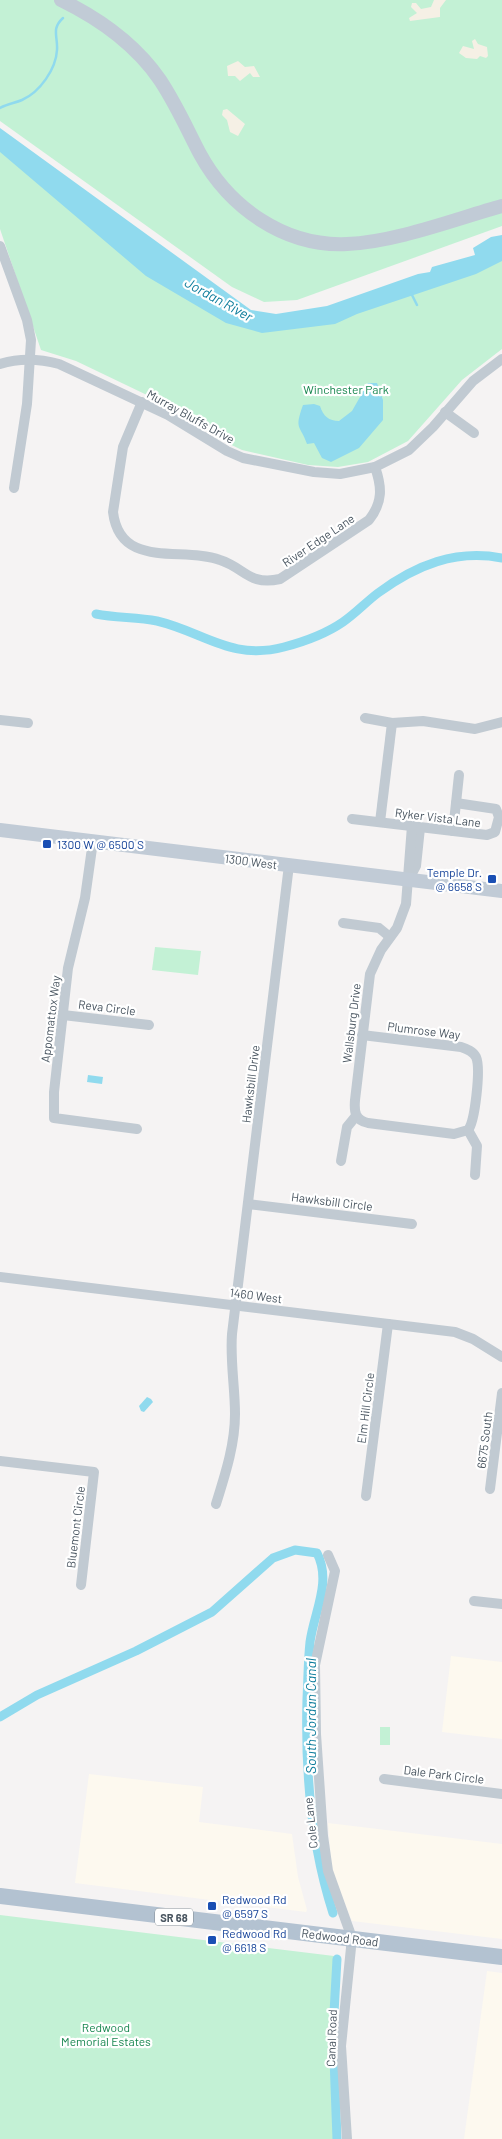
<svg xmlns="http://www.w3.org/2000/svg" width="502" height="2139" font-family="Barlow,sans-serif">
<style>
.commercial{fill:#fdf9ef}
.green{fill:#c3f1d5}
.sand{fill:#f5f0e5}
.water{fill:#90daee}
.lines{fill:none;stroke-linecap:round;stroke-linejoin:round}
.stream{stroke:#90daee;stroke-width:2.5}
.canal{stroke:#90daee;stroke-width:9}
.street{stroke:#c1cad2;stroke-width:10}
.secondary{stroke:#c1cbd6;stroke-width:14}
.primary{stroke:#b3c2d1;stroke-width:16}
.transit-dot{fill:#1a4fb4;stroke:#fff;stroke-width:2}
.labels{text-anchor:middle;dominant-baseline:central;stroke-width:4.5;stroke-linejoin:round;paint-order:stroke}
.shield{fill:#fff;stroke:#808990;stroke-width:1}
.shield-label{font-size:11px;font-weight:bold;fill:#4a5661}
.park-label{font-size:12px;fill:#17864f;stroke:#fff}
.street-label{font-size:12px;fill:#4a5661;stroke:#fff}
.transit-label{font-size:12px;fill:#164399;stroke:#fff;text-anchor:start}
.water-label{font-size:14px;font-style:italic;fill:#0c7c9b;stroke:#fff}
</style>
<rect width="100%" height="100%" fill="#f5f3f3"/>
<g class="commercial">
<polygon points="451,1656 502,1662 502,1739 442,1732"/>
<polygon points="89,1774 203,1787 199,1822 292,1834 298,1877 307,1910 306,1912 75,1883"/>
<polygon points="328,1823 502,1844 502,1939 352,1921 332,1871"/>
<polygon points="487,1971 502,1973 502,2139 464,2139"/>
</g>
<g class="green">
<polygon points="0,0 502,0 502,226 297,300 264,302 232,287 0,121"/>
<polygon points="0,147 241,318 313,320 502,251 502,349 462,380 408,441 368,462 338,467 308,465 242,450 217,438 174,408 76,361 41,350 0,229"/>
<polygon points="155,947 201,951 198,975 152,970"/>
<rect x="380" y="1727" width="10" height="18"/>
<path d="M 0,1915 L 334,1956 C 331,2017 329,2078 336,2139 L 0,2139 Z"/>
</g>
<g class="sand">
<polygon points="434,0 446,0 440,8 440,17 410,21 409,18 417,13 411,7 412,3 416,3 421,9 431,7"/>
<polygon points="475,39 478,44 487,47 488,56 486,58 480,56 477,59 466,58 459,53 463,46 474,49 472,41"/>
<polygon points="238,61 245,67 254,66 260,77 253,77 250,73 240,81 235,76 228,76 227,66"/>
<polygon points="227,109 245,124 238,136 230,132 227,120 222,115 223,110"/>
</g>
<g class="water">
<polygon points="0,128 251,310 276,314 327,306 418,274 430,272 432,267 475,255 473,248 491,237 502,235 502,261 476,274 357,314 335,324 262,333 226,323 146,276 0,152"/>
<path d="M 368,383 L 377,383 L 383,400 L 383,420 L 359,448 L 331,462 L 322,458 L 314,443 L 307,444 C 300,424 294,430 303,405 L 314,404 L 320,406 C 323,416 329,421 339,421 L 352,411 Z"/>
<polygon points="88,1075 103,1077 102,1084 87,1082"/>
<polygon points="147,1397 151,1399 153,1402 144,1412 141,1411 139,1406"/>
</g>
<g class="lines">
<g class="stream">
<path d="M 0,108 C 7,104 15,103 22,100 C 40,92 56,69 57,50 C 58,36 51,29 63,18"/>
<polyline points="411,293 417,305"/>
</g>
<g class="canal">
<path d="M 96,614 C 116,618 137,617 157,621 C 204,632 231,661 284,647 C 303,642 327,633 343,622 C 356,613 366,602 378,593 C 416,565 456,549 502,558"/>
<path d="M 0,1717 L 37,1695 L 136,1651 L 212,1612 L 273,1558 L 295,1550 L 317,1553 C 332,1582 314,1612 310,1642 C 308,1660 308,1680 307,1699 C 305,1770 311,1845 333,1913"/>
<polyline points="337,1959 333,2031 337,2139"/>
</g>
<g class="street">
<polyline points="0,246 27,320 31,340 27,404 14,488"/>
<path d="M 0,364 C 19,358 40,359 59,364 L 168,415 L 227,451 L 243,458 L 314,472 L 340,474 L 375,467 L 409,450 L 433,427 L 473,381 L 502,359"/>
<path d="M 142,402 L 123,447 L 113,512 C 120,570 182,546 220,560 C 245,568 249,586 280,579 L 369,520 C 383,502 382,487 375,467"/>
<polyline points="445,412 474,433"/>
<polyline points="365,718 392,723 423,721 475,729 502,722"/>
<polyline points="0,720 28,723"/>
<polyline points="352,819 487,835 495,832 499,817 496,809 456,803"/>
<polyline points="380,822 392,723"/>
<polyline points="453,831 459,775"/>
<polyline points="93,841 85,898 68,968 54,1092 54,1118 137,1129"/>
<polyline points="409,879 416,866 420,828"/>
<polyline points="343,923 379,928 390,937"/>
<polyline points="63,1015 149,1025"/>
<path d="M 362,1035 L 461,1047 C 467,1049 473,1051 476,1057 C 481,1068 475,1122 468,1130 L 454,1134 L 368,1123 C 355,1120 354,1112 355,1100 L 370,974 L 381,950 L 397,928 L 406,904 L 412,826"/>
<polyline points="468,1130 477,1146 475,1175"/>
<polyline points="341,1161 347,1127 356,1116"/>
<polyline points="248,1204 412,1224"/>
<polyline points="0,1277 455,1332 473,1339 502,1357"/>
<polyline points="0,1461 94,1472 81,1585"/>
<polyline points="490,1489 502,1393"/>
<polyline points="366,1496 388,1324"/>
<path d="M 216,1504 C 225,1475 235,1445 235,1414 C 235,1387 230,1361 232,1334 L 289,865"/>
<polyline points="328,1555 335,1571 315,1665 316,1734 323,1836 328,1871 352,1938 341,2046 347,2139"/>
<polyline points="474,1601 502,1604"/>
<polyline points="384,1779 502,1794"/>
</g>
<g class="secondary">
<path d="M 61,0 C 100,19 136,45 160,80 C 176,104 187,129 200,154 C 229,207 284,247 347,244 C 396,242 455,219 502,206"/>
<polyline points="0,830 502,891"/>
</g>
<polyline class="primary" points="0,1896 502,1957"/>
</g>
<g class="transit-dot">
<rect x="42" y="839" width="10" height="10" rx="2.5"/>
<rect x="487" y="874" width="10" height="10" rx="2.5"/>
<rect x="207" y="1901" width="10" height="10" rx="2.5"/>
<rect x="207" y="1935" width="10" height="10" rx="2.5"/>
</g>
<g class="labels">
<rect class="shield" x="155" y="1908.5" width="38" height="17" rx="4"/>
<g class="shield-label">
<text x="174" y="1917">SR 68</text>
</g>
<g class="park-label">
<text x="346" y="389">Winchester Park</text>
<text x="106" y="2027">Redwood<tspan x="106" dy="14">Memorial Estates</tspan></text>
</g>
<g class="street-label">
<text transform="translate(191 416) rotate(29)">Murray Bluffs Drive</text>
<text transform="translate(318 540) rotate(-34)">River Edge Lane</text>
<text transform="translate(438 817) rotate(7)">Ryker Vista Lane</text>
<text transform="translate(251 861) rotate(7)">1300 West</text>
<text transform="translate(107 1007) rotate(7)">Reva Circle</text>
<text transform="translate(50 1019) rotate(-83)">Appomattox Way</text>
<text transform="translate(351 1023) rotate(-83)">Wallsburg Drive</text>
<text transform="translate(424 1030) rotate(7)">Plumrose Way</text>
<text transform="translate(250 1084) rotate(-83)">Hawksbill Drive</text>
<text transform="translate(332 1201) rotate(7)">Hawksbill Circle</text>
<text transform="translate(256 1295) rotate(7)">1460 West</text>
<text transform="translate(365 1408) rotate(-83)">Elm Hill Circle</text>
<text transform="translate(484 1440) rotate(-83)">6675 South</text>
<text transform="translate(75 1527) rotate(-83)">Bluemont Circle</text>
<text transform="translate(444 1774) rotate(7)">Dale Park Circle</text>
<text transform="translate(310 1823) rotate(-96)">Cole Lane</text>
<text transform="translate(340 1937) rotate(7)">Redwood Road</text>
<text transform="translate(331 2038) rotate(-88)">Canal Road</text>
</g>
<g class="transit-label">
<text x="57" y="844">1300 W @ 6500 S</text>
<text x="482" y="872" text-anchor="end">Temple Dr.<tspan x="482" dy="14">@ 6658 S</tspan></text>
<text x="222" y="1899">Redwood Rd<tspan x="222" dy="14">@ 6597 S</tspan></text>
<text x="222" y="1933">Redwood Rd<tspan x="222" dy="14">@ 6618 S</tspan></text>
</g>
<g class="water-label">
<text transform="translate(219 299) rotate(29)">Jordan River</text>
<text transform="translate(310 1716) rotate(-90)">South Jordan Canal</text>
</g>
</g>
</svg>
